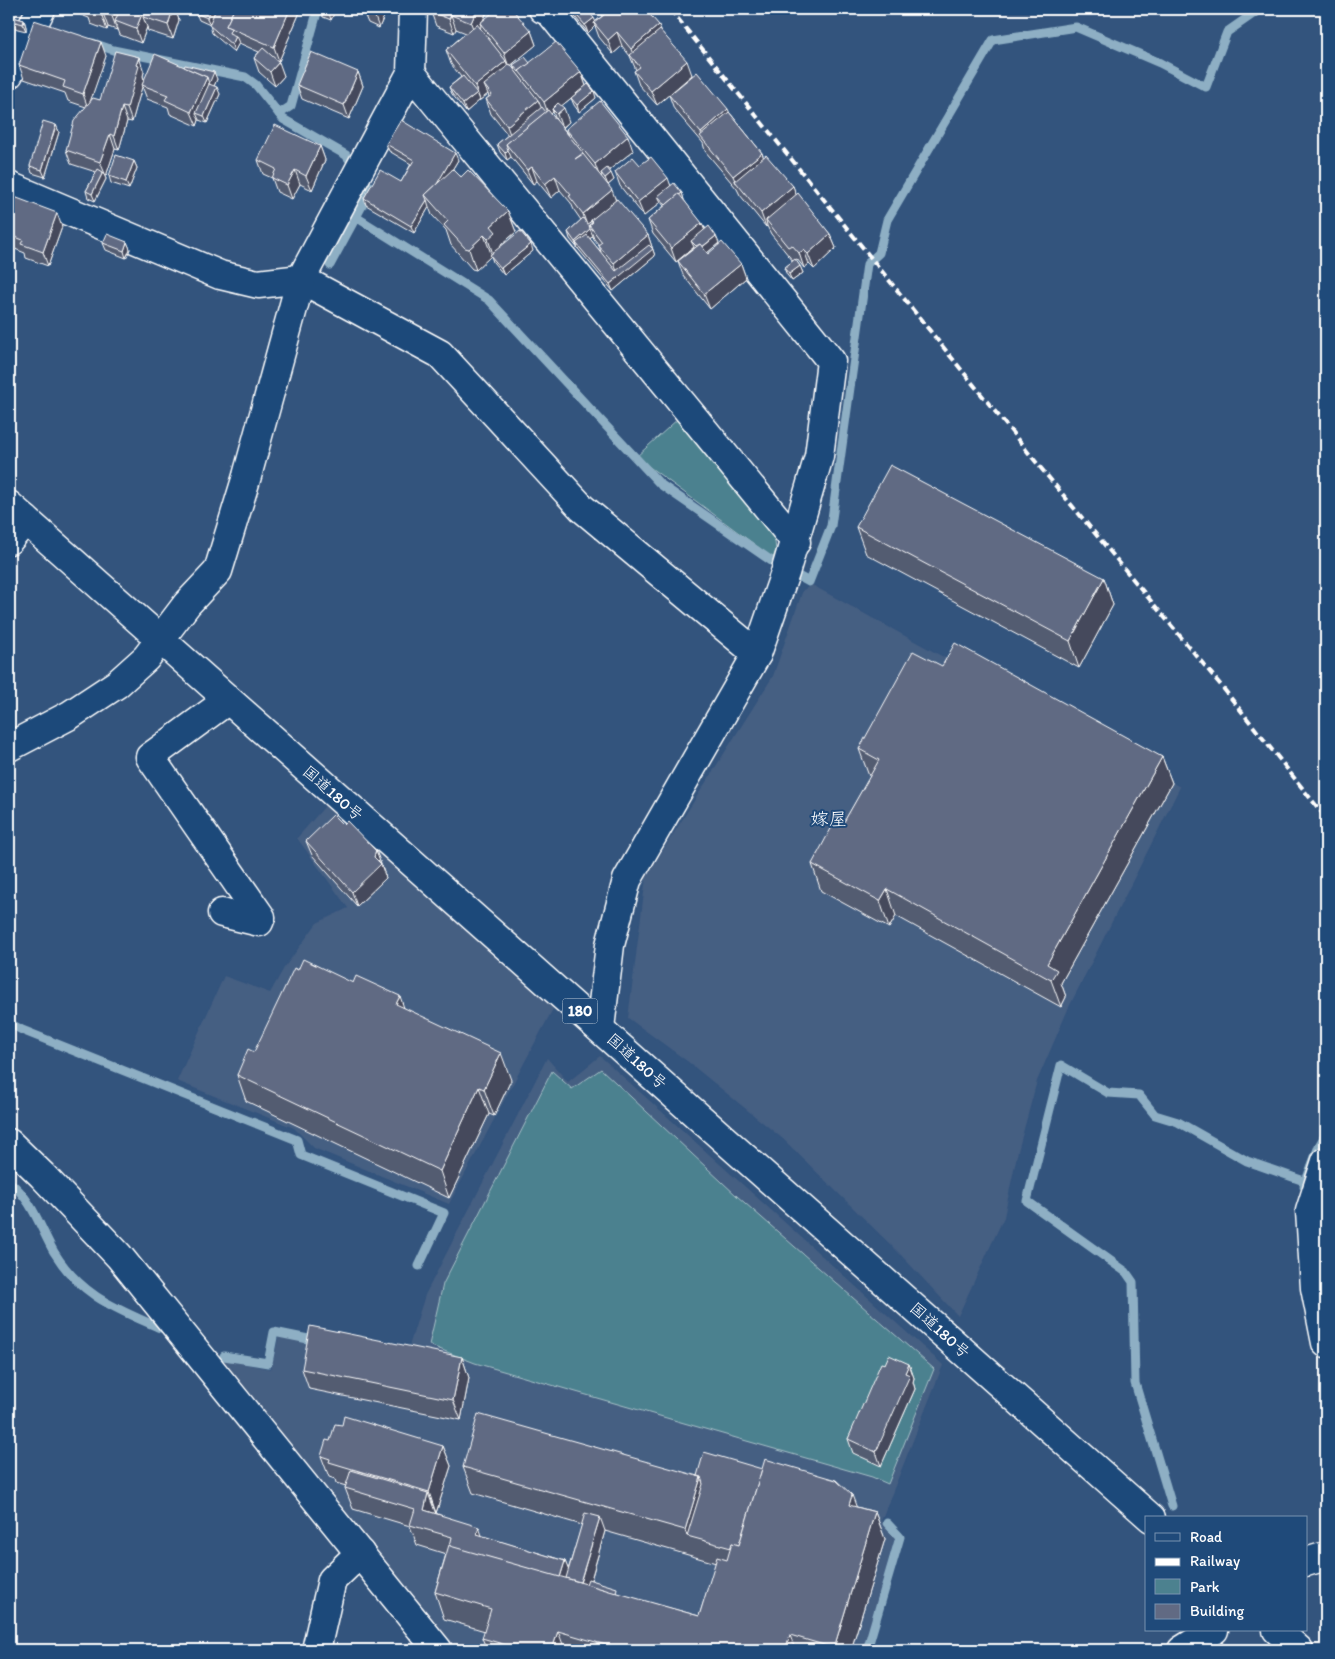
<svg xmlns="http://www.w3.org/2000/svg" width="1335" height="1659" font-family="Itim,'Klee One',sans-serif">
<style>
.built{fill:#455e82}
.green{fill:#4c818f;stroke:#a6c0c7}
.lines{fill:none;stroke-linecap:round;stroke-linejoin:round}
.stream{stroke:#8eafc4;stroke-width:9}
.minor-casing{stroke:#fff;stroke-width:31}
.highway-casing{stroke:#fff;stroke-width:31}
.minor{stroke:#1f4a7a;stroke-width:28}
.highway{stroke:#1f4a7a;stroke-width:28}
.rail{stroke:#fff;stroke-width:4;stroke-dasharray:8 4;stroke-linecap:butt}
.wall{fill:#535b71;stroke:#fff;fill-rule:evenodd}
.shaded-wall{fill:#444a5c;stroke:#fff}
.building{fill:#616a83;stroke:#fff}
.labels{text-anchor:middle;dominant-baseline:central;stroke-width:4;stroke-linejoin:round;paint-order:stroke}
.shield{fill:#1f4a7a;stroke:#bcc9d7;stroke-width:1}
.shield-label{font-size:15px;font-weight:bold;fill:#fff}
.street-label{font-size:16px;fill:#fff;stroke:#1f4a7a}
.neighbourhood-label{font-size:18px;fill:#fff;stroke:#1f4a7a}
</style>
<rect width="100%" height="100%" fill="#33547d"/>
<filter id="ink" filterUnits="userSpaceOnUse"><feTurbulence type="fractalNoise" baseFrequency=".02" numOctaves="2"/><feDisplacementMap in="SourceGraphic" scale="10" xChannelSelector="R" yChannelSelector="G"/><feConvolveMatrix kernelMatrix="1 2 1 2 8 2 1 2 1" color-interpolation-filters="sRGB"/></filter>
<g filter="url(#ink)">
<g class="built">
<polygon points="812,585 1180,787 1069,1007 1037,1081 1017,1155 1004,1217 958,1316 899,1253 783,1139 687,1061 628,1018 646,877 773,676 803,590"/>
<polygon points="325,806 554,1007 449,1204 314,1148 294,1128 177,1081 224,976 270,993 284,968 317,923 348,908 297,838"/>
<polygon points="600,1056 943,1365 881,1521 895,1537 863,1650 451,1650 211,1357 271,1369 280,1330 394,1357 406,1356 425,1295 547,1058 568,1082"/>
</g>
<g class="green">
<polygon points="680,417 774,533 776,550 773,558 636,457"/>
<polygon points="601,1069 737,1196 934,1369 888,1484 872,1477 475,1363 429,1345 443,1284 552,1071 572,1089"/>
</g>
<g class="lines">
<g class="stream">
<polyline points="93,43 113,50 245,77 256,85 283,119 346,155 371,189 356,217 489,300 660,484 773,562 809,582 831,526 867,264 879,253 887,220 993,40 1076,27 1160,63 1206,87 1227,32 1260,9"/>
<polyline points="279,114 291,106 318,9"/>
<polyline points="330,265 356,217"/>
<polyline points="9,1023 22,1030 297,1140 301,1155 444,1213 419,1266"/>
<path d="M 9,1182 C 32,1198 40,1228 54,1252 C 81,1296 115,1308 160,1328"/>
<polyline points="1304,1186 1319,1146 1326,1134"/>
<polyline points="224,1356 268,1363 274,1332 318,1341"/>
<polyline points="1172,1506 1135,1383 1133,1282 1126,1272 1027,1201 1061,1065 1108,1093 1139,1095 1155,1115 1178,1122 1247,1161 1304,1181"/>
<polyline points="867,1650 900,1537 887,1523"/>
</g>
<g class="minor-casing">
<g id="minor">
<polyline points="413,9 411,73 301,279 440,354 582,508 757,654"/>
<polyline points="543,9 550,12 831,361 819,456 785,573 757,654 627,880 610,945 600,1028"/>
<polyline points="411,73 796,542"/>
<polyline points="9,74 41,9"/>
<polyline points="9,186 220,275 258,284 301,279 247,476 218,571 187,604 146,658 117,684 70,715 9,747"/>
<polyline points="9,540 26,520"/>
<polyline points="222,913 259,922 261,917 150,757 228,700"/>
<polyline points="9,1143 42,1175 119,1256 438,1650"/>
<polyline points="1326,1161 1310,1211 1315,1288 1326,1343"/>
<polyline points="1306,1562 1326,1556"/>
<polyline points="316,1650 332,1580 360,1553"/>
<polyline points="1182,1650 1214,1630"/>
</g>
</g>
<g class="highway-casing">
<g id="highway">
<polyline points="9,505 1151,1518"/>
<polyline points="1277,1630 1299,1650"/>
</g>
</g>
<use href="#minor" class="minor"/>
<use href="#highway" class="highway"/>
<polyline class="rail" points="670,9 1040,467 1219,683 1326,818"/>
</g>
<g class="wall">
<polygon points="67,9 175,9 179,20 173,39 148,31 147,27 141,43 120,35 118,29 117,30 108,27 107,30 91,24 89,18 68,10"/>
<polygon points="187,9 299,9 300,12 279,61 277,60 284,76 275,86 259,72 254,58 259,52 239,43 234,52 212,33 210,25 199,20 196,13"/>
<polygon points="336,9 331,20 323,17 321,10"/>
<polygon points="350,9 387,9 379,28 368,23 365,16"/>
<path d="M 432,9 L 488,9 L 484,20 L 531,31 L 536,45 L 511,65 L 515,70 L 513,65 L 530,63 L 581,72 L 586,86 L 596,98 L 579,112 L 574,105 L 571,98 L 579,92 L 561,106 L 569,122 L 563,128 L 569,135 L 566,129 L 633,151 L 609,170 L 614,180 L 608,185 L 616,200 L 648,235 L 655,256 L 613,291 L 570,239 L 568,232 L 581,220 L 574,210 L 571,203 L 560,190 L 551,198 L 537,181 L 533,184 L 511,157 L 507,160 L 500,152 L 497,144 L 508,135 L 491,114 L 486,99 L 489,97 L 488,94 L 480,100 L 479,99 L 480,100 L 466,112 L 452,94 L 449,87 L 461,77 L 451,64 L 446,50 L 466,33 L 456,29 L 454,33 L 436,26 L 431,12 ZM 553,112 L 556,120 L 551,114 ZM 593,236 L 594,239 L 599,245 L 601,252 L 590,239 Z"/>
<polygon points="570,9 586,9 595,22 602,16 600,11 661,31 692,75 657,105 639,85 634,71 636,70 630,56 622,46 613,54 599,37 595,26 588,33 572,13"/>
<polygon points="9,16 24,20 26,27 26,31 10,27 11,30 9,37"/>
<polygon points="106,56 90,101 100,100 144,72 143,76 144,80 184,67 217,79 214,86 220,94 207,123 199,120 197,126 170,114 168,107 147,99 142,86 132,122 127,121 119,150 115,149 106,176 104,175 106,179 95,201 88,198 86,191 96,172 71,164 66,150 86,107 68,101 65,93 24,79 19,65"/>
<polygon points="358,72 363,86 349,119 302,99 297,85"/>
<polygon points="669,95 730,113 762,153 763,157 793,186 796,195 830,234 836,248 814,269 809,264 804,268 797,259 795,260 800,266 803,273 792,281 787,275 784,268 793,261 771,234 767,226 766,227 740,195 737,189 705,151 703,143 674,109"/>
<polygon points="56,125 59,132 45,177 32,173 30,166"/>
<polygon points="386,144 458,160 452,170 508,211 516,232 501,245 501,246 533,251 504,275 493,262 491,256 476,270 472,269 451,245 446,230 432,215 429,207 414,233 366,205 364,198 401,182 411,164 389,151"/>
<polygon points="320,146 325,160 312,190 300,184 292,199 277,192 272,178 263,174 258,160"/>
<polygon points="134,161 137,168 129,189 111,183 109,176"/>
<polygon points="640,165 682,193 684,200 704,230 719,243 707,253 708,254 741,264 746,278 710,309 683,275 678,261 694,248 694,247 676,262 653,234 648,220 664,206 661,202 644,216 620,186 615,172"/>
<polygon points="9,195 62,227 48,266 26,258 25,253 15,249 10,258 9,258"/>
<polygon points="127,242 130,249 126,258 106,250 103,243"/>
<polygon points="856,527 1104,578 1113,605 1079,668 866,554"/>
<polygon points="942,666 1162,757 1172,783 1061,983 1066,997 1061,1007 896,916 889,928 821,891 812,864 841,827 870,777 869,776 859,749"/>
<polygon points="343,825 376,851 386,878 357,906 312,855 306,841"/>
<polygon points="404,1008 511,1080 494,1116 489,1114 449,1198 246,1101 237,1075 254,1052"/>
<polygon points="462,1357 469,1378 461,1420 309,1389 302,1369"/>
<polygon points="885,1364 909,1364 914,1378 913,1382 915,1389 881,1466 853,1453 848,1439"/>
<path d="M 330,1441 L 443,1446 L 451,1466 L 436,1513 L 435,1512 L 436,1513 L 482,1536 L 565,1561 L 568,1570 L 582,1525 L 473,1493 L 463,1467 L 697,1476 L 857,1507 L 875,1512 L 885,1539 L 851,1650 L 487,1650 L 482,1638 L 485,1631 L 444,1619 L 435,1592 L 446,1554 L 417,1545 L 410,1526 L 353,1509 L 345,1488 L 346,1486 L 336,1483 L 335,1479 L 329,1477 L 321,1456 ZM 605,1531 L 716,1563 L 699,1616 L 619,1594 L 591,1580 Z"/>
</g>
<g class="shaded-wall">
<polygon points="116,9 127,9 115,21 118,29 117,30 112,16"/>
<polygon points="144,9 155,9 143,17 147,27 141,43 136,29"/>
<polygon points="173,9 175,9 179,20 173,39 168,25"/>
<polygon points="211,9 216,9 210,25 207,18"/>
<polygon points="290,9 299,9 300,12 279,61 274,47"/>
<polygon points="330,9 336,9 331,20 329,13"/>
<polygon points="376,9 387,9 379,28 374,14"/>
<polygon points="477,9 488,9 481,25 480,23 481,26 476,37 471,23"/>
<polygon points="103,13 108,27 107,30 102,16"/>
<polygon points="451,15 456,29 454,33 449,19"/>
<polygon points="594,18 597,25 594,23 595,26 588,33 585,25"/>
<polygon points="24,20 26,27 26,31 23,24"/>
<polygon points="9,24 11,30 9,37"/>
<polygon points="659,25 664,39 636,63 631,49"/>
<polygon points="531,31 536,45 509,67 504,53"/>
<polygon points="617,32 622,46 613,54 608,40"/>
<polygon points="236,36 239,43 234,52 232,45"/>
<polygon points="101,42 106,56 88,108 83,94"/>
<polygon points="139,57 144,72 143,76 144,80 132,122 127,108"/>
<polygon points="506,61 511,75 484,85 488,94 480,100 475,86"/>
<polygon points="687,61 692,75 657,105 651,91"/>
<polygon points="279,62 284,76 275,86 270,72"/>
<polygon points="214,72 217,79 212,91 196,113 199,120 197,126 191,112 207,77"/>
<polygon points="358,72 363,86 349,119 344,105"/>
<polygon points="581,72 586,86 554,112 552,109 553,112 549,116 544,102"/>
<polygon points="217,87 220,94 207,123 204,116"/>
<polygon points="594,91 596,98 579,112 577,105"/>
<polygon points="477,93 480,100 466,112 463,104"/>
<polygon points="538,100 544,114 512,140 507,126"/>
<polygon points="122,107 127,121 119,150 114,136"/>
<polygon points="564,108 569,122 562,128 557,114"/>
<polygon points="728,109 734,123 704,140 701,133"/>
<polygon points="56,125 59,132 45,177 42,170"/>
<polygon points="110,134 115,149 106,176 100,162"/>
<polygon points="628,136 633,151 603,175 601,173 602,176 600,178 595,164"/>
<polygon points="320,146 325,160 312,190 306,176"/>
<polygon points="508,150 511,157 507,160 505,153"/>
<polygon points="455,153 458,160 432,203 428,198"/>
<polygon points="762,153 767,167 736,183 733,176"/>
<polygon points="134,161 137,168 129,189 126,182"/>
<polygon points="532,167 537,181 533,184 527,170"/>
<polygon points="295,170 300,184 292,199 287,185"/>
<polygon points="103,172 106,179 95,201 92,194"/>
<polygon points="611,173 614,180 608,185 605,178"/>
<polygon points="555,176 560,190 551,198 545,184"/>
<polygon points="668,178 673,192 658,196 661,202 644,216 638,202"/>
<polygon points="793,186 798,200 766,220 767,226 766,227 761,213"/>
<polygon points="612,190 617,204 591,220 588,228 583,214"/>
<polygon points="682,193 684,200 669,212 666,205"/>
<polygon points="427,200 429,207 414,233 411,226"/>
<polygon points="508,211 516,232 501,245 503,252 495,260 488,239 491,226"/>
<polygon points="57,213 62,227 48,266 43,252"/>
<polygon points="702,223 707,237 691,241 694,247 676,262 671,248"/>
<polygon points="590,229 593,236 580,247 576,243 578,249 575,242"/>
<polygon points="830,234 836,248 814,269 808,254"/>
<polygon points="10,235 15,249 10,258 9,255 9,237"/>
<polygon points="484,235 492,256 490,255 491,256 476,270 469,249"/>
<polygon points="648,235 655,256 613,291 610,284 619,277 614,263"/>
<polygon points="716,236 719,243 702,257 699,250"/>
<polygon points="127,242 130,249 126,258 124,251"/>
<polygon points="531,244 533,251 504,275 501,268"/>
<polygon points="804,250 809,264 804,268 799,253"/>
<polygon points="741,264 746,278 710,309 704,294"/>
<polygon points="800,266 803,273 792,281 789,274"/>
<polygon points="1104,578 1113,605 1079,668 1070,641"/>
<polygon points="1162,757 1172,783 1061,983 1066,997 1061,1007 1051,980 1047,964"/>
<polygon points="376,851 386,878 357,906 352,892 374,857"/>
<polygon points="887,889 896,916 889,928 880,901"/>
<polygon points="400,996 409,1023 396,1004"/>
<polygon points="501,1053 511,1080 494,1116 484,1089"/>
<polygon points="479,1087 489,1114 449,1198 440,1171"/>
<polygon points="462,1357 469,1378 461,1420 453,1400"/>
<polygon points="909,1364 914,1378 913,1382 915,1389 881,1466 876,1452 905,1373"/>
<polygon points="443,1446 451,1466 436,1513 429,1492"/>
<polygon points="701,1477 710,1504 687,1536 685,1530"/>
<polygon points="428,1493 436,1514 424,1510"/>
<polygon points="852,1495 862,1522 849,1505"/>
<polygon points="875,1512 885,1539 851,1650 834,1650 834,1648"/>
<polygon points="600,1517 605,1531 585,1600 577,1593"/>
<polygon points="479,1527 486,1547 477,1534"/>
<polygon points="565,1561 573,1581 559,1581"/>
<polygon points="558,1631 565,1650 552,1650"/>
<polygon points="790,1635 795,1650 785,1650"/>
</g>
<g class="building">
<polygon points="87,9 116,9 112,16 103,13 102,16 86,10"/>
<polygon points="120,9 144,9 136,29 115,21"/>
<polygon points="146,9 173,9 168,25 143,17"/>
<polygon points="198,9 211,9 207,18 196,13"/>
<polygon points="216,9 234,9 226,26 231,28 229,33 236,36 232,45 209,25"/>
<polygon points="234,9 290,9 274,47 226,26"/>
<polygon points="321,9 330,9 329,13 321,10"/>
<polygon points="363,9 376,9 374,14"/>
<polygon points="432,9 477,9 471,23 451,15 449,19 431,12"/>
<polygon points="497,9 512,9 531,31 504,53 480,23"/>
<polygon points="571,9 586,9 594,18 585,25"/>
<polygon points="602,9 645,9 659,25 631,49 617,32 608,40 594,23 604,15 600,11"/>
<polygon points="9,16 24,20 23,24 9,20"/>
<polygon points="34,20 101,42 83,94 63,87 65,81 19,65"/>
<polygon points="477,24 506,61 475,86 446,50"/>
<polygon points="660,30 687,61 651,91 634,71 640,67 630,55"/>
<polygon points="556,42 581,72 544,102 519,71"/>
<polygon points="263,48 279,62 270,72 254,58"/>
<polygon points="115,51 139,57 136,65 139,66 127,108 122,107 114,136 110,134 100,162 66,150 74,121 93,98 100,100"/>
<polygon points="311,52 358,72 344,105 297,85"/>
<polygon points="155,54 207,77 191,112 165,100 168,95 142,85"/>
<polygon points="525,57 530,63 519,71 520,71 519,72 513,65"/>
<polygon points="510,64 538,100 507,126 486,99 492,95 484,85"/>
<polygon points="185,65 214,72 209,84 207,77 184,67"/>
<polygon points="697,72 728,109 701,133 669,95"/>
<polygon points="463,76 477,93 463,104 449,87"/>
<polygon points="209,84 217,87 204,116 196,113"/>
<polygon points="588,84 594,91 577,105 571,98"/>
<polygon points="600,101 628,136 595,164 566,129"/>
<polygon points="558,103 564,108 557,114 552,109"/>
<polygon points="542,107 546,112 506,144 508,150 505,153 497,144"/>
<polygon points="548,110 583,153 575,159 583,154 612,190 583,214 569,196 571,195 555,176 545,184 532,167 527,170 506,144"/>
<polygon points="729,112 762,153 733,176 700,136"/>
<polygon points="401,120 455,153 437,184 425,195 427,200 411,226 364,198 380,170 401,182 414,160 386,144"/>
<polygon points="43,121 56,125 42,170 30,166"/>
<polygon points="275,125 320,146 306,176 295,170 287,185 272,178 276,169 258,160"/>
<polygon points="116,155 134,161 126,182 109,176"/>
<polygon points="766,155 793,186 761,213 735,181"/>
<polygon points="633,157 640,165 651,157 668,178 638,202 615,172"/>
<polygon points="607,168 611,173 605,178 601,173"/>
<polygon points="98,169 103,172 92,194 86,191"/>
<polygon points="453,169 461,177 468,170 508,211 491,226 496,232 488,239 484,235 469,249 465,248 444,225 448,221 425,195"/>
<polygon points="674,183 682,193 679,195 679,194 666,205 658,196"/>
<polygon points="798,193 830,234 808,254 804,250 799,253 792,245 788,247 766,220"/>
<polygon points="679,194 702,223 671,248 648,220"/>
<polygon points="9,195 57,213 43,252 21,244 23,240 10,235 9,237"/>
<polygon points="617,199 648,235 614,263 598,245 602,242 589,225 593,222 591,220"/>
<polygon points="583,218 587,224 592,221 592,223 589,225 590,229 575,242 568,232"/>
<polygon points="709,226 716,236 702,247 700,244 696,246 691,241"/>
<polygon points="520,231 531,244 501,268 490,255"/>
<polygon points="107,234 127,242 124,251 103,243"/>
<polygon points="587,235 616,271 649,245 653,249 610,284 576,243"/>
<polygon points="722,242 741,264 704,294 678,261 700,244 708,254"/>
<polygon points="795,259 800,266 789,274 784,268"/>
<polygon points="890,465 1104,578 1070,641 856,527"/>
<polygon points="955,643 1162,757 1047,964 1057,970 1051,980 887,889 880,901 812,864 834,823 841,827 879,760 859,749 913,651 942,666"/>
<polygon points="333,815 343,825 347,821 376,851 374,857 381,864 352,892 306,841"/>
<polygon points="303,959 353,983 356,976 400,996 396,1004 501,1053 484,1089 479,1087 440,1171 237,1075 248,1049 254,1052 294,968 298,970"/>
<polygon points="310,1326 462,1357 453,1400 302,1369"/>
<polygon points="889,1355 909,1364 905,1373 910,1375 876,1452 848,1439 881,1363 885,1364"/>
<polygon points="478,1414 701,1477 685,1530 463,1467"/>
<polygon points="344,1416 443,1446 429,1492 329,1462 330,1459 321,1456 326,1440 330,1441 335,1424 342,1425"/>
<polygon points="704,1452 762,1469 739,1545 732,1543 731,1548 687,1536 703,1484 701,1477 697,1476"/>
<polygon points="765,1459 836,1480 852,1495 849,1505 875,1512 834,1648 790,1635 785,1650 623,1650 558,1631 552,1650 523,1650 482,1638 491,1609 435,1592 449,1545 699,1616 717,1557 727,1560 732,1543 739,1545"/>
<polygon points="351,1470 428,1493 424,1510 479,1527 477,1534 565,1561 560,1577 450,1546 452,1537 410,1525 415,1509 345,1488"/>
<polygon points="585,1513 600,1517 580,1582 566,1578"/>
<polygon points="588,1579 617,1588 616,1593 586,1584"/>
</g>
</g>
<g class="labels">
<rect class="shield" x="562.5" y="998.5" width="35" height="25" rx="4"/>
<g class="shield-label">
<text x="580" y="1011">180</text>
</g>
<g class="street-label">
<text transform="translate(333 793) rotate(41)">国道180号</text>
<text transform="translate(637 1061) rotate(42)">国道180号</text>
<text transform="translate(940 1330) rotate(42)">国道180号</text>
</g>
<g class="neighbourhood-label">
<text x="829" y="819">嫁屋</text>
</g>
</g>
<rect width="1335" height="1659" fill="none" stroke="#1f4a7a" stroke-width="30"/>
<rect x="15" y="15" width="1305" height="1629" fill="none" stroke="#fff" stroke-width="2" filter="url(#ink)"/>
<rect x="1145" y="1516" width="162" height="115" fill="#1f4a7a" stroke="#7992af"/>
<rect x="1155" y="1533" width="25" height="8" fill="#1f4a7a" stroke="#7992af"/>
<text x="1190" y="1542" font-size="15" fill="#ffffff">Road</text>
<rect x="1155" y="1558" width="25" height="8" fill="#ffffff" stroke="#7992af"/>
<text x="1190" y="1566" font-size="15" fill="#ffffff">Railway</text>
<rect x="1155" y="1579" width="25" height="15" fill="#4c818f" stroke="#7992af"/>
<text x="1190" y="1592" font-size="15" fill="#ffffff">Park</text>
<rect x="1155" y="1604" width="25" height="15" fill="#616a83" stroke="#7992af"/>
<text x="1190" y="1616" font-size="15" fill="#ffffff">Building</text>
</svg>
